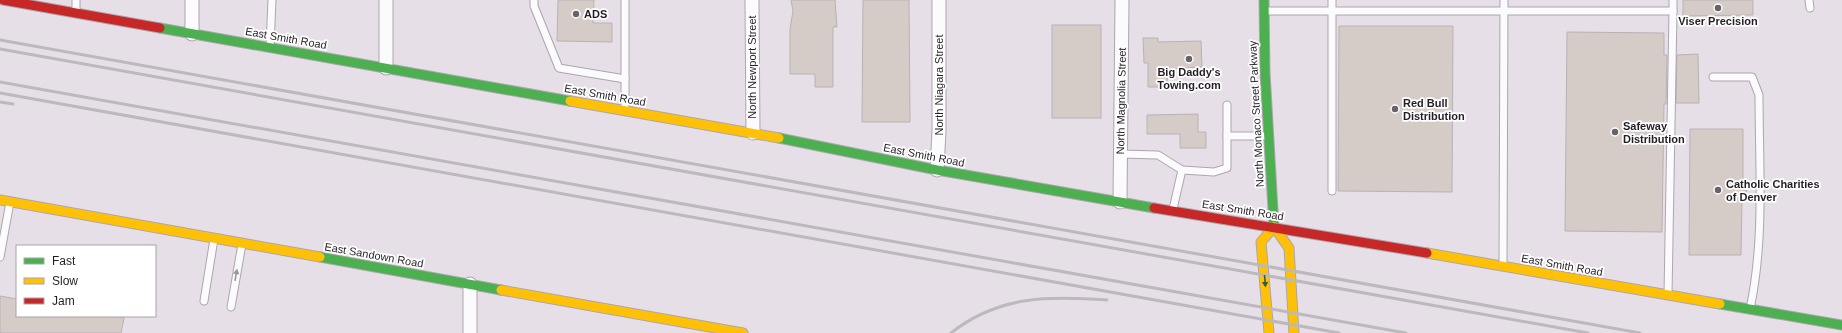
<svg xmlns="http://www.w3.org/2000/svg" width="1842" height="333" font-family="Helvetica,sans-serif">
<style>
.building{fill:#d5ccc8;stroke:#b8b2b3}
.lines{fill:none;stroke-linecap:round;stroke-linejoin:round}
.lane-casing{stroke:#aca6ad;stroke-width:9}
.street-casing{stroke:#aca6ad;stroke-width:15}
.fast-casing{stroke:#aca6ad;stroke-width:11}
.slow-casing{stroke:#aca6ad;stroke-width:11}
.jam-casing{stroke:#aca6ad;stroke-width:11}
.lane{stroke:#fbfafc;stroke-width:7}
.street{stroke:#fbfafc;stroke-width:13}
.fast{stroke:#4caf50;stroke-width:9}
.slow{stroke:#ffc107;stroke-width:9}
.jam{stroke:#c62828;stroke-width:9}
.rail{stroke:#bbb9bc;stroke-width:3}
.oneway{fill:#9a979b}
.oneway2{fill:#355f38}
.poi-dot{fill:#686269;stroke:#fff;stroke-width:1.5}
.labels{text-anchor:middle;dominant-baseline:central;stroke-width:3.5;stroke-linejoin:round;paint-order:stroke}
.poi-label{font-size:11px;font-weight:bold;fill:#231e24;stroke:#fff;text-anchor:start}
.street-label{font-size:11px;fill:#231e24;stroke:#fff}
</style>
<rect width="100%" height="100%" fill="#e7dfe8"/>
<g class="building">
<polygon points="558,0 594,0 593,23 612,23 612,42 557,41"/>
<polygon points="791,0 835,0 837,27 833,27 833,87 815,87 815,74 790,74 790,29 793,11"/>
<polygon points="863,0 909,0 910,122 862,122"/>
<polygon points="1683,0 1753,0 1753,15 1683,16"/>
<rect x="1052" y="25" width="49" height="93"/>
<polygon points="1339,26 1453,26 1452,192 1338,191"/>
<polygon points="1567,32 1664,33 1664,55 1667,55 1666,104 1664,104 1662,232 1565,231"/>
<polygon points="1143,38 1158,38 1158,42 1201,41 1202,67 1168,69 1167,87 1148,87 1148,63 1144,63"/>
<polygon points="1698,54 1699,103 1676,103 1677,55"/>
<polygon points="1198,114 1198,132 1206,132 1206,148 1180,148 1180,134 1147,134 1147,115"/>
<polygon points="1690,129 1743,129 1743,182 1747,182 1746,198 1742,198 1741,255 1689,255"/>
<polygon points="0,296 17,299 17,316 114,316 124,318 121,333 0,333"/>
</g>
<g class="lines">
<g class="lane-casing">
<g id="lane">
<polyline points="76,0 76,13"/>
<polyline points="534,0 534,6 559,68 625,79"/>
<polyline points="1809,0 1810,8"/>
<polyline points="1265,11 1673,11 1673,0"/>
<polyline points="270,46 272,0"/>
<path d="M 1713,77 L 1752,77 L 1759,95 C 1759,166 1765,239 1750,309"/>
<polyline points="625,109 625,0"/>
<polyline points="1227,136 1269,136"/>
<polyline points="1120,154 1158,155 1182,170 1214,172 1227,168 1227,105"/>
<polyline points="1332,191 1332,0"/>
<polyline points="1173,209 1182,170"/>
<polyline points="0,257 10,202"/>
<polyline points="1503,266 1504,0"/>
<polyline points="1668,295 1673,11"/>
<polyline points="204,301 214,239"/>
<polyline points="231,307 242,244"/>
</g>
</g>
<g class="street-casing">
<g id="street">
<polyline points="192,0 192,34"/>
<polyline points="386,0 386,68"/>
<polyline points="752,0 753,133"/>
<polyline points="937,170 939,131 939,0"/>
<polyline points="1120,202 1122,0"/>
<polyline points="470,284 470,333"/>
</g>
</g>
<g class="fast-casing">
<g id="fast">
<polyline points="1264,0 1265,72 1274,227"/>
<polyline points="160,28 570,101"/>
<polyline points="779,138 937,170 1154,208"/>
<polyline points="320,257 501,290"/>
<polyline points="1720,304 1842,325"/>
</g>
</g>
<g class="slow-casing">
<g id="slow">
<polyline points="570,101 779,138"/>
<polyline points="0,200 320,257"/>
<polyline points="1274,227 1289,248 1294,333"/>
<polyline points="1427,253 1720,304"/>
<polyline points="501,290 743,333"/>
<polyline points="1269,333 1261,242 1274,227"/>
</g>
</g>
<g class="jam-casing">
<g id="jam">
<polyline points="3,0 160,28"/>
<polyline points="1154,208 1427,253"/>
</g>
</g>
<use href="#lane" class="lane"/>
<use href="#street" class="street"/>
<use href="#fast" class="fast"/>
<use href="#slow" class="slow"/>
<use href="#jam" class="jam"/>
<g class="rail">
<polyline points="0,40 1640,333"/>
<polyline points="0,49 1588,333"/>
<polyline points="0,82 1406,333"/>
<polyline points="0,93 1339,333"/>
<polyline points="0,102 13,104"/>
<path d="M 951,333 C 999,295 1050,296 1107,300"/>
</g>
</g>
<defs><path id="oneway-solid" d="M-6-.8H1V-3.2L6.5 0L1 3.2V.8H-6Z"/></defs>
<use class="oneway" href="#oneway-solid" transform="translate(236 275) rotate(-80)"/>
<use class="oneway2" href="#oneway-solid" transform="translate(1265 281) rotate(85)"/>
<g class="poi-dot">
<circle cx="1718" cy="8" r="4"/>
<circle cx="576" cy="14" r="4"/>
<circle cx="1189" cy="59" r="4"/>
<circle cx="1395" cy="109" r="4"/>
<circle cx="1615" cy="132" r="4"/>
<circle cx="1718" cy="190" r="4"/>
</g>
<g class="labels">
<g class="poi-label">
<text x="584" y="14">ADS</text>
<text x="1718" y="21" text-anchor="middle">Viser Precision</text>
<text x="1189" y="72" text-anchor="middle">Big Daddy's<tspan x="1189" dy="13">Towing.com</tspan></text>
<text x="1403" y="103">Red Bull<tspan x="1403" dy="13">Distribution</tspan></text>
<text x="1623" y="126">Safeway<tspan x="1623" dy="13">Distribution</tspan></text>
<text x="1726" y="184">Catholic Charities<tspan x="1726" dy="13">of Denver</tspan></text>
</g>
<g class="street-label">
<text transform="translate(286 38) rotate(10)">East Smith Road</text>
<text transform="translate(752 67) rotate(-90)">North Newport Street</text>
<text transform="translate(939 85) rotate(-90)">North Niagara Street</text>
<text transform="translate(605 95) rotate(10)">East Smith Road</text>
<text transform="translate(1121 101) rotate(-89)">North Magnolia Street</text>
<text transform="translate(1256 114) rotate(-93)">North Monaco Street Parkway</text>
<text transform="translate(924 155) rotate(11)">East Smith Road</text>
<text transform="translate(1243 210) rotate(9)">East Smith Road</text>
<text transform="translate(374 255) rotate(10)">East Sandown Road</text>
<text transform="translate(1562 265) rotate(10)">East Smith Road</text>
</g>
</g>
<rect x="16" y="245" width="140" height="72" fill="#ffffff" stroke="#a7a5a7"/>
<rect x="24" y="258" width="20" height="6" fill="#4caf50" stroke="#a7a5a7"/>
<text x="52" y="265" font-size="12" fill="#231e24">Fast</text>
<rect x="24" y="278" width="20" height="6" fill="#ffc107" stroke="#a7a5a7"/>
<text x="52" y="285" font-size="12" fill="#231e24">Slow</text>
<rect x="24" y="298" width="20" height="6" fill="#c62828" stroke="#a7a5a7"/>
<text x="52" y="305" font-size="12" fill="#231e24">Jam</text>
</svg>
